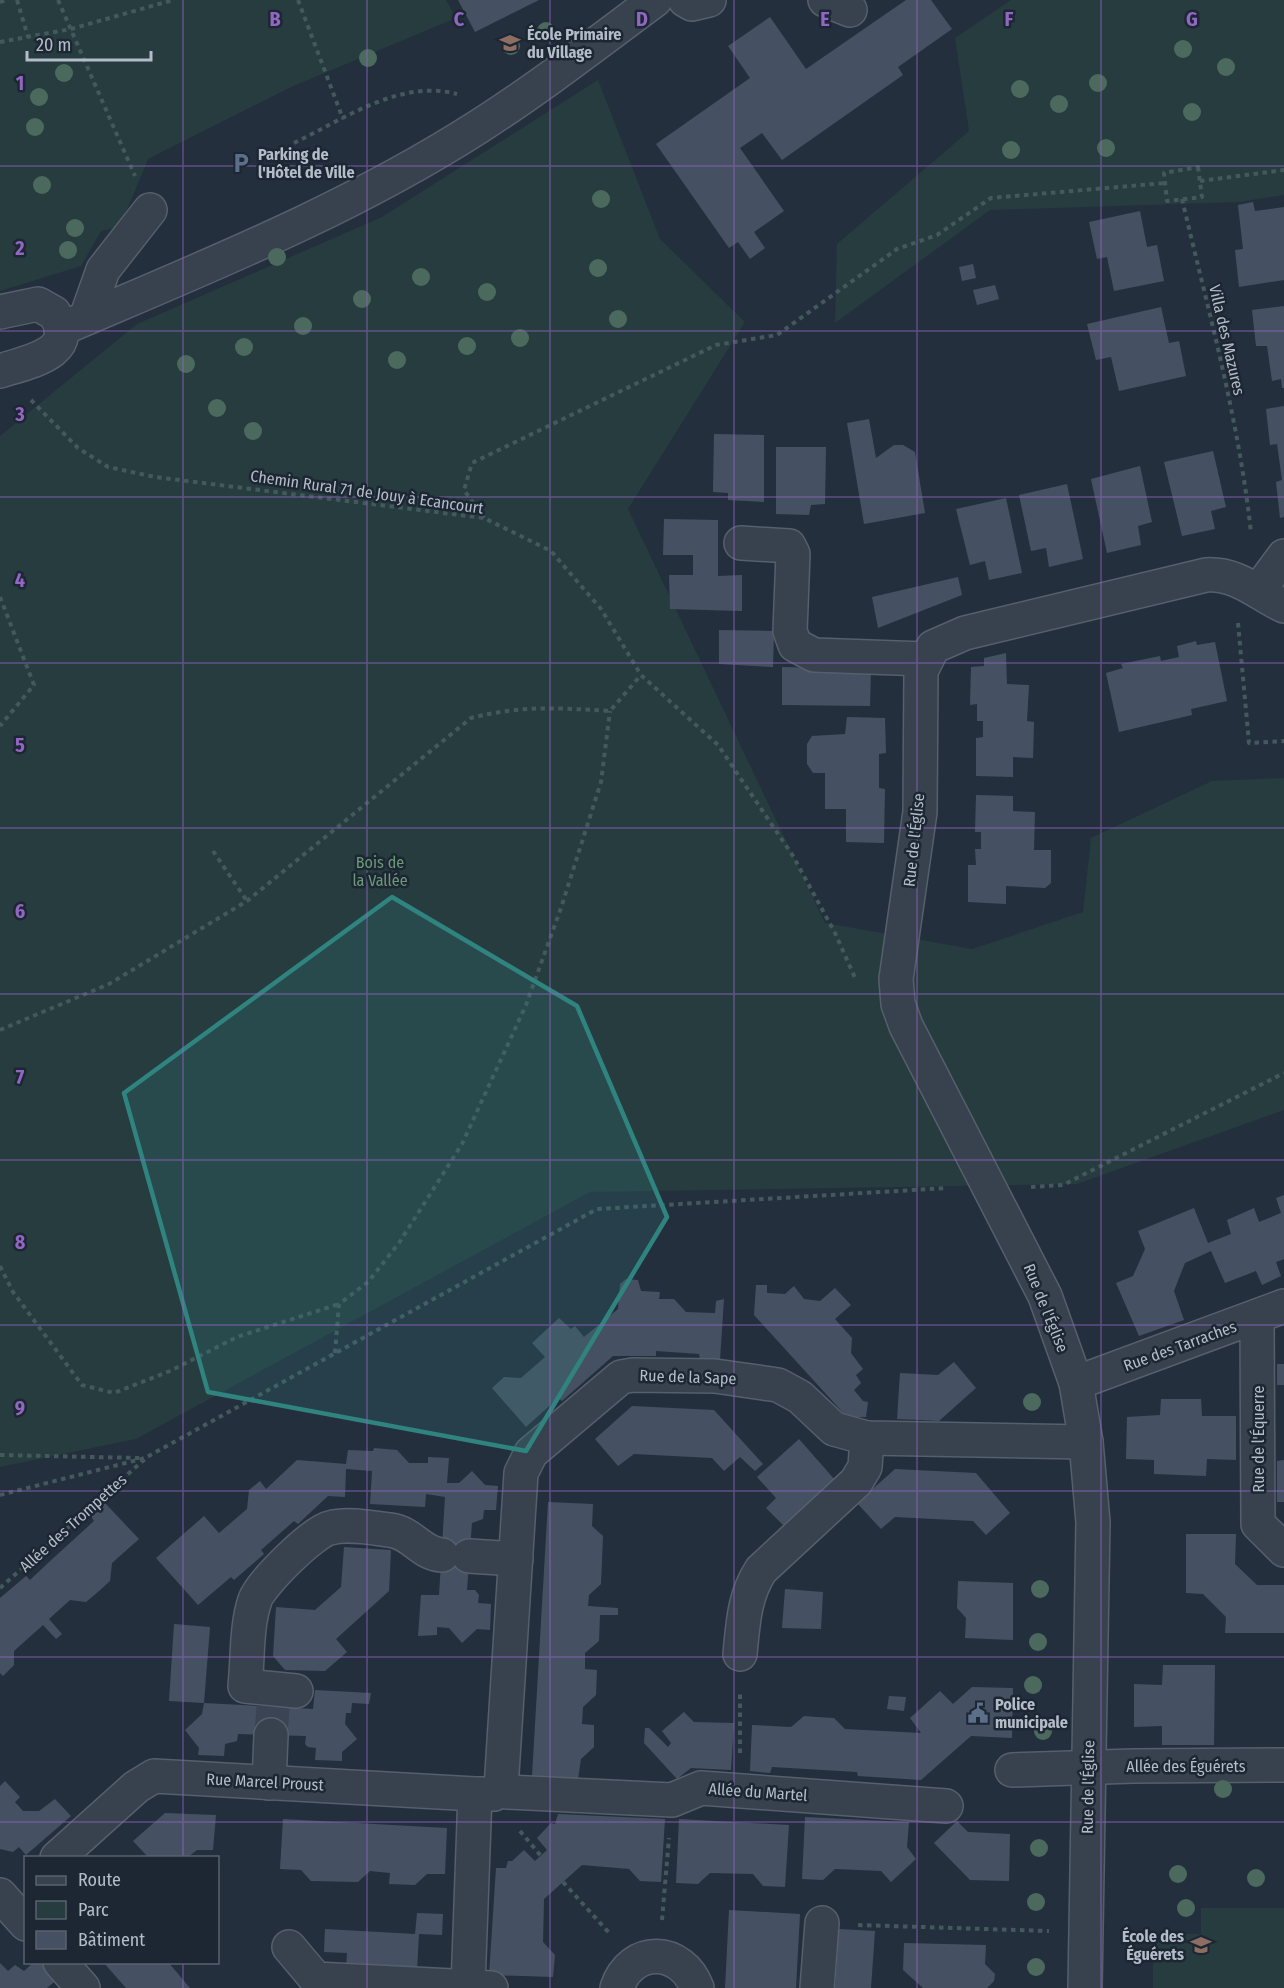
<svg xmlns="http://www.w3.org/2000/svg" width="1284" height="1988" font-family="'Fira Sans Condensed',sans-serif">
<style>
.green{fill:#263c3f}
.building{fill:#455162}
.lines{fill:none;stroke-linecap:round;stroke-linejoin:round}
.minor-tunnel{stroke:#3a4453;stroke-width:33;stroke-dasharray:33 16;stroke-linecap:butt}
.minor-casing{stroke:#565f6c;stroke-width:36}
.path{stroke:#44595c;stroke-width:4;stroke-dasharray:4.5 4.5;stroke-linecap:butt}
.minor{stroke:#38414e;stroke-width:33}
.tree{fill:#4b6a5d}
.marked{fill:#308480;fill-opacity:0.2;stroke:#308480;stroke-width:4.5;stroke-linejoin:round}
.grid{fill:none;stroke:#9266c3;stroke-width:1.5;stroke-opacity:0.55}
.labels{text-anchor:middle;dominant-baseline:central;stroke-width:5;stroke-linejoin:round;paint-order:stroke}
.poi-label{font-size:16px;font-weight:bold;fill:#b4bcc9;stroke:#1d2633;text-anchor:start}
.street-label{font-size:16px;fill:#b4bcc9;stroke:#1d2633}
.park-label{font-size:16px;fill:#6b9a76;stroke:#1d2633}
.grid-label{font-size:20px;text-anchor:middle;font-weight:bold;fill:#9266c3;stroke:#1d2633;stroke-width:5;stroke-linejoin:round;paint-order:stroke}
</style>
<rect width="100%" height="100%" fill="#242f3e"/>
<g class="green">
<polygon points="0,0 446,0 456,18 291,87 148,159 120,227 101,231 81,266 0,291"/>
<polygon points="1011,0 1284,0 1284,195 1239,202 990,210 835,323 837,244 969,131 955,38"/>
<polygon points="598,80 660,239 745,322 628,509 825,923 972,949 1083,912 1091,838 1212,781 1284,778 1284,1110 1077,1184 590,1192 136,1439 0,1467 0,436 137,324 382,217"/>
<polygon points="1201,1908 1284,1908 1284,1988 1153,1988 1153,1933 1201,1934"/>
</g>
<g class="building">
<polygon points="458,0 539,0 475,32"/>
<polygon points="906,0 931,0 952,29 898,67 903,75 782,160 762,133 740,148 784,211 754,232 765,248 750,259 738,242 729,248 656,144 750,78 728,46 770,17 806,69"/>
<polygon points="1253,202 1255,211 1284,207 1284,280 1239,287 1235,250 1243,249 1238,205"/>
<polygon points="1140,211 1147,247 1157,245 1164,281 1114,291 1107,257 1097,259 1089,222"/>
<polygon points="973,264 976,278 962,281 959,267"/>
<polygon points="995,285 999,299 977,305 973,290"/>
<polygon points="1284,306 1284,388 1282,388 1281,379 1272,381 1267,346 1256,346 1252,310"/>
<polygon points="1161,307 1169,343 1179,341 1186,376 1119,391 1111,357 1096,360 1087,324"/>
<polygon points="1284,406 1284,517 1280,518 1276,482 1282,480 1277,444 1270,445 1266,409"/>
<polygon points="869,419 876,458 894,445 903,445 915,452 925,513 864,524 847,423"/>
<polygon points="714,434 764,435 764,502 728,500 728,493 713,492"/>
<polygon points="776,447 826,447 825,504 811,505 809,515 776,514"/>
<polygon points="1213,451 1226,507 1211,511 1215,529 1182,536 1164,462"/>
<polygon points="1140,466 1152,522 1138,526 1141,545 1107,553 1091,479"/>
<polygon points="1067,484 1083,559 1049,567 1046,548 1031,551 1019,495"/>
<polygon points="1006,498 1022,573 989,580 985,561 970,565 956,509"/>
<polygon points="664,519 718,520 718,576 742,575 742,611 670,609 669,575 693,575 693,555 663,555"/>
<polygon points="958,577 962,595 878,628 872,597"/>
<polygon points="719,630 774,631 773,667 719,664"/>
<polygon points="1196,641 1197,645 1215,642 1227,701 1191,709 1192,715 1119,732 1106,673 1123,668 1121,664 1160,656 1161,661 1179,657 1177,646"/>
<polygon points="1006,653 1007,684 1029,685 1027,721 1034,722 1033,758 1013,757 1013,777 976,776 976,738 983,737 983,721 977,721 977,704 970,705 971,667 984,666 984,658"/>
<polygon points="782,667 871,669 870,706 782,705"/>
<polygon points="847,717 885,718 886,753 879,754 879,788 885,789 884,843 846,842 846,809 825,809 825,773 813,773 807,764 807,744 812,736 845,734"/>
<polygon points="976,795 1013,796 1013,811 1035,812 1034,850 1051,850 1051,883 1045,888 1006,886 1006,904 968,902 968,865 976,865 975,849 981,849 981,832 975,832"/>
<polygon points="1284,1195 1284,1259 1276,1262 1281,1276 1262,1285 1256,1271 1225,1283 1211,1251 1185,1263 1179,1278 1174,1291 1184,1320 1139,1336 1116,1283 1133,1276 1145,1249 1138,1231 1194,1208 1208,1243 1231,1234 1227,1220 1254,1208 1259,1222 1281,1213 1276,1198"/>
<polygon points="626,1279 638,1280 641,1291 660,1292 659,1299 674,1299 686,1312 715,1313 716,1301 724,1299 720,1360 700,1359 699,1354 656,1351 656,1356 613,1356 562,1401 558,1398 526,1427 492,1388 504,1377 521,1378 545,1357 532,1343 559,1318 571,1329 575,1326 584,1337 618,1309 620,1284"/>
<polygon points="756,1285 767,1285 767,1293 785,1294 794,1286 804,1299 820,1301 835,1288 851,1305 835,1319 852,1338 851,1353 863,1369 856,1375 861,1383 854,1390 863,1401 868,1402 866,1417 847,1417 754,1315"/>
<polygon points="954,1362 976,1388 939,1421 897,1419 900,1373 938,1375"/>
<rect x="1277" y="1364" width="7" height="21"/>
<polygon points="1161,1399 1201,1399 1202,1416 1236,1416 1236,1460 1207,1459 1206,1476 1154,1474 1154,1460 1126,1459 1127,1417 1160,1415"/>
<polygon points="632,1406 714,1410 763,1464 755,1471 740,1457 724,1471 712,1458 634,1454 618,1466 595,1439"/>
<polygon points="799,1439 835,1480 784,1526 766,1508 776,1498 757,1477"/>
<polygon points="374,1448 397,1450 409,1463 428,1463 428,1457 449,1458 447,1483 459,1483 472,1471 485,1485 498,1486 496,1510 484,1510 483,1519 472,1523 467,1590 475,1590 479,1595 478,1603 491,1604 490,1630 477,1629 462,1643 449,1628 437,1627 437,1635 418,1636 421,1595 439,1595 445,1497 426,1494 425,1507 370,1504 372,1471 346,1469 345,1497 328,1496 298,1524 294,1521 261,1550 264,1554 234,1580 231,1577 198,1605 156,1558 204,1516 219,1533 247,1509 249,1490 260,1481 266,1489 297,1460 346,1464 348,1450 373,1451"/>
<polygon points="1284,1460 1284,1502 1277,1502 1277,1461"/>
<polygon points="895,1469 976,1473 1010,1513 986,1535 973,1521 895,1517 881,1529 857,1503"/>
<polygon points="548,1502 593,1504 592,1526 603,1536 601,1584 589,1595 588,1606 618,1608 618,1615 600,1615 599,1641 585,1653 585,1669 597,1670 596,1695 583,1707 582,1724 594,1725 594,1747 581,1759 578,1779 532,1776"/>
<polygon points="105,1503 139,1539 112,1563 110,1581 99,1591 86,1602 70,1600 49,1619 62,1634 56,1639 43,1625 14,1651 14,1665 3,1676 0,1673 0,1598 26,1576 30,1580 48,1563 94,1521 91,1516"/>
<polygon points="1186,1534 1236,1534 1235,1564 1257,1585 1284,1585 1284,1633 1225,1633 1226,1617 1203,1594 1186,1593"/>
<polygon points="344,1547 391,1550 389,1591 336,1639 347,1652 325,1671 285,1670 273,1656 276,1607 315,1610 341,1587"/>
<polygon points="958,1581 1013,1583 1013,1640 965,1638 966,1618 957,1608"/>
<polygon points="785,1589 823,1592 821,1629 782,1628"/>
<polygon points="174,1624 210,1627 204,1703 169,1701"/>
<polygon points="1163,1665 1215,1665 1214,1745 1162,1745 1162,1726 1134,1727 1134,1684 1162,1685"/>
<polygon points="972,1687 1013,1688 1012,1738 971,1736 921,1780 858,1776 857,1772 772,1767 770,1773 750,1771 752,1725 791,1727 804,1716 817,1717 834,1718 845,1729 921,1733 910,1718 940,1691 953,1704"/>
<polygon points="315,1690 371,1693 369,1704 352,1703 351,1713 346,1713 345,1724 357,1739 342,1752 342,1761 315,1760 316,1748 308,1747 305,1744 306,1736 238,1734 237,1741 225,1744 224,1756 198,1755 199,1748 185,1730 202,1714 204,1703 313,1709"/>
<polygon points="889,1696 906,1697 904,1711 887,1709"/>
<polygon points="684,1712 694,1722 734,1723 731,1770 691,1768 677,1779 644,1743 645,1728 649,1728 668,1747 671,1743 662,1731"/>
<polygon points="5,1781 20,1797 15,1802 23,1811 39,1811 55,1799 71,1816 26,1855 19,1847 13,1852 0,1849 0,1786"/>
<polygon points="165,1813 216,1815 213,1850 197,1850 188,1857 148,1857 133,1841"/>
<polygon points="558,1814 665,1819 661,1882 640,1881 629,1869 582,1865 544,1899 543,1942 555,1955 553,1977 489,1975 496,1868 506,1868 508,1861 512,1861 524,1850 535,1861 547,1850 537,1838 551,1823 555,1824"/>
<polygon points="805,1817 909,1822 907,1847 916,1859 891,1882 881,1871 835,1869 823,1880 802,1879"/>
<polygon points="283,1819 447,1828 445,1874 427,1874 415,1885 389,1884 390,1873 370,1871 358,1882 311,1881 301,1870 280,1869"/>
<polygon points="679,1819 789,1825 785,1887 763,1886 753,1874 710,1873 698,1884 676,1883"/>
<polygon points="957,1821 968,1832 1010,1834 1009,1881 970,1880 934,1843"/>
<polygon points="729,1910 800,1914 796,1988 725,1988"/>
<polygon points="417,1913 443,1914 442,1935 419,1934 417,1971 346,1968 347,1953 324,1952 325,1929 415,1934"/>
<polygon points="839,1929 875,1931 871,1988 835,1988"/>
<polygon points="904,1943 986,1945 985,1964 995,1974 994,1981 987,1988 923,1988 903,1970"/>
<polygon points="34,1962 47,1962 60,1977 47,1988 0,1988 0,1963 8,1971 15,1965 24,1971"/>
<polygon points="103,1962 168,1962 190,1988 126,1988"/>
</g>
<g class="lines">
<polyline class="minor-tunnel" points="271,1735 273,1707"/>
<g class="minor-casing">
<g id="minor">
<polyline points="685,0 692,4 709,0"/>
<polyline points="825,0 850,10"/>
<path d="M 0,312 L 38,304 L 54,313 C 82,353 27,362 0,371"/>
<polyline points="86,318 103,270 150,210"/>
<path d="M 61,329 C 203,268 347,211 478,127 C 539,88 597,43 655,0"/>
<polyline points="741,543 789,546 793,554 790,631 795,645 814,655 925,659"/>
<polyline points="1258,591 1284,556"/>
<polyline points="1257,1318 1258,1524 1284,1550"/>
<polyline points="1076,1383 1284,1306"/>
<polyline points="469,1556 516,1559"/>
<path d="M 740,1654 C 743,1624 744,1596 761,1570 L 856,1482 L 865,1467 L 867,1438"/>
<path d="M 296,1691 L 245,1686 C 248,1659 246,1626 255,1600 C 260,1584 314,1531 330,1528 C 348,1523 372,1528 390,1530 C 413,1533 421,1554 442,1555"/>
<polyline points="1012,1770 1133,1766 1284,1765"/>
<polyline points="269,1783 271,1735"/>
<polyline points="501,1789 521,1473 531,1453 621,1377 633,1375 715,1376 778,1385 800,1397 834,1429 867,1438 1086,1442"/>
<polyline points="501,1789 507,1792 672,1800 701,1788 946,1806"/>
<polyline points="57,1858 136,1787 154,1776 475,1794 494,1794 501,1789"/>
<polyline points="0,1895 26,1924"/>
<polyline points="289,1947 316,1979 491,1988"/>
<polyline points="60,1962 83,1988"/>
<polyline points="468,1987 475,1794"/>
<path d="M 617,1988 C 631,1945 682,1947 697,1988"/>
<polyline points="817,1988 822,1923"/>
<path d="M 1085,1988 L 1093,1522 L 1086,1442 L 1076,1383 L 1045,1296 L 906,1026 L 898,1004 L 896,979 L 920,812 L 921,671 L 933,647 L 965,633 L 1206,575 C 1237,573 1257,593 1284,606"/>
</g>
</g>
<g class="path">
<polyline points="17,0 28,37"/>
<polyline points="58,0 135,176"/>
<polyline points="298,0 343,119"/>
<polyline points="0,2 6,0"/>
<polyline points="0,42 71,29 173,0"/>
<path d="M 294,143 C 344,119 400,79 457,94"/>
<polygon points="1198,167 1202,197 1167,201 1164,173"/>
<polyline points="1200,181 1284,170"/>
<path d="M 1182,199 C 1208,310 1239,420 1251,533"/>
<polyline points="31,400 78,448 108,467 155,477 484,518 551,551 601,609 641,675 718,745 793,856 835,933 856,980"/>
<polyline points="484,518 464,490 472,463 716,345 777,335 897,249 937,235 991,198 1165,183"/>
<polyline points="0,597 34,685 0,726"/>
<polyline points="1238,623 1249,743 1284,741"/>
<polyline points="213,851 247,901"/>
<path d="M 0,1030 L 109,984 L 247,901 L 471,718 C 522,705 558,708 610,711 L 641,675"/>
<polyline points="1031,1187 1063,1185 1284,1073"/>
<polyline points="0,1266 13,1292 82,1385 114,1393 170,1371 237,1337 339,1304"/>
<polyline points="335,1353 339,1304 368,1282 399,1243 462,1144 526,1005 561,908 601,782 610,711"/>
<polyline points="0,1455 139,1458"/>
<polyline points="0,1495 145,1458 597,1209 947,1188"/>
<polyline points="0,1588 145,1459"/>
<polyline points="740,1753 740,1691"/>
<polyline points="520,1831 541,1856"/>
<polyline points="563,1882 611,1935"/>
<polyline points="662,1920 669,1838"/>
<polyline points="858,1925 1049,1931"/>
</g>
<use href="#minor" class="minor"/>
</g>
<g class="tree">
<circle cx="546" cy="31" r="9"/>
<circle cx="511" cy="46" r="9"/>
<circle cx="1183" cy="49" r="9"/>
<circle cx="368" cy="58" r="9"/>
<circle cx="1226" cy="67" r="9"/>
<circle cx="64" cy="73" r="9"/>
<circle cx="1098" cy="83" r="9"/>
<circle cx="1020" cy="89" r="9"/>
<circle cx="39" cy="97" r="9"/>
<circle cx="1059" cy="104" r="9"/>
<circle cx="1192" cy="112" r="9"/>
<circle cx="35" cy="127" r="9"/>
<circle cx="1106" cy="148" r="9"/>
<circle cx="1011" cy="150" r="9"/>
<circle cx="42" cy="185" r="9"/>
<circle cx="601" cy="199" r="9"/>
<circle cx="75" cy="228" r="9"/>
<circle cx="68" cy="250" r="9"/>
<circle cx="277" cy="257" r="9"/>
<circle cx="598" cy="268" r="9"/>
<circle cx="421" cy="277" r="9"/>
<circle cx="487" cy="292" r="9"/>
<circle cx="362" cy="299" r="9"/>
<circle cx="618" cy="319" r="9"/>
<circle cx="303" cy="326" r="9"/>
<circle cx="520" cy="338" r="9"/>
<circle cx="467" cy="346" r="9"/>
<circle cx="244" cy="347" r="9"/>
<circle cx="397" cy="360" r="9"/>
<circle cx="186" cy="364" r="9"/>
<circle cx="217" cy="408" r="9"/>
<circle cx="253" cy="431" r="9"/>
<circle cx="1032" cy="1402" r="9"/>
<circle cx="1040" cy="1589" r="9"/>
<circle cx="1038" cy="1642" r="9"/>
<circle cx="1033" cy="1685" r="9"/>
<circle cx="1043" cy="1731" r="9"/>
<circle cx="1223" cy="1789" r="9"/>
<circle cx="1039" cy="1848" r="9"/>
<circle cx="1178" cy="1874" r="9"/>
<circle cx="1256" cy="1878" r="9"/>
<circle cx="1036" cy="1902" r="9"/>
<circle cx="1186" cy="1908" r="9"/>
<circle cx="1036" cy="1967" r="9"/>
</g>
<path class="marked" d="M 392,897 L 577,1006 L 667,1217 L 526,1451 L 208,1392 L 124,1093 Z"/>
<path class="grid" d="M 183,0 L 183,1858M 367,0 L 367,1988M 550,0 L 550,1988M 734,0 L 734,1988M 917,0 L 917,1988M 1101,0 L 1101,1988M 0,166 L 1284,166M 0,331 L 1284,331M 0,497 L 1284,497M 0,663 L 1284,663M 0,828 L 1284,828M 0,994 L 1284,994M 0,1160 L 1284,1160M 0,1325 L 1284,1325M 0,1491 L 1284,1491M 0,1657 L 1284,1657M 0,1822 L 1284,1822M 183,1962 L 183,1988"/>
<defs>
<g id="school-bare" transform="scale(1.62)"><path d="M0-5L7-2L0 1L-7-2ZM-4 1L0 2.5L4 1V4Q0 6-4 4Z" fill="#8d6e63" stroke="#1d2633" stroke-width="2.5" paint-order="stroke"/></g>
<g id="parking-bare" transform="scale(1.62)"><path d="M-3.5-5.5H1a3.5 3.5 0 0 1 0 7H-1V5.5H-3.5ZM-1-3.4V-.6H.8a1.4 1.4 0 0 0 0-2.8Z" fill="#5c6f8a" stroke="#1d2633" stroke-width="2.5" paint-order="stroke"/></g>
<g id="civic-bare" transform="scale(1.62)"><path d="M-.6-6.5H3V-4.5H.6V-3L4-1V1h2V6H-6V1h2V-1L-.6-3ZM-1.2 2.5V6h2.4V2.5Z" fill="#5c6f8a" stroke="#1d2633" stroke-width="2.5" paint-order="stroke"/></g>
</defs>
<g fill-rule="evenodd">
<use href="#school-bare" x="510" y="43"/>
<use href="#parking-bare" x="241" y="163"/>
<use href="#civic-bare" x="978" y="1713"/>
<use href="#school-bare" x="1201" y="1945"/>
</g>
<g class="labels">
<g class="poi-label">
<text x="527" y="34">École Primaire<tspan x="527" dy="18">du Village</tspan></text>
<text x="258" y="154">Parking de<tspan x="258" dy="18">l'Hôtel de Ville</tspan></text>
<text x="995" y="1704">Police<tspan x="995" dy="18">municipale</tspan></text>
<text x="1184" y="1936" text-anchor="end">École des<tspan x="1184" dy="18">Éguérets</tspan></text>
</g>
<g class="street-label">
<text transform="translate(1227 340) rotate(77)">Villa des Mazures</text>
<text transform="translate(367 492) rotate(8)">Chemin Rural 71 de Jouy à Ecancourt</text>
<text transform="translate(914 840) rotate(-84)">Rue de l'Église</text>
<text transform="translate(1046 1308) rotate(68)">Rue de l'Église</text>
<text transform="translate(1180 1346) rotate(-20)">Rue des Tarraches</text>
<text transform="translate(688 1377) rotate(2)">Rue de la Sape</text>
<text transform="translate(1258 1439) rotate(-90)">Rue de l'Équerre</text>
<text transform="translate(73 1523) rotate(-42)">Allée des Trompettes</text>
<text x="1186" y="1766">Allée des Éguérets</text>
<text transform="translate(265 1782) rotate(3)">Rue Marcel Proust</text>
<text transform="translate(1088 1787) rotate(-89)">Rue de l'Église</text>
<text transform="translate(758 1792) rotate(4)">Allée du Martel</text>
</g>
<g class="park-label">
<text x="380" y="862">Bois de<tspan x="380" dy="18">la Vallée</tspan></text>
</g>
</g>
<g class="grid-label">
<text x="275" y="26">B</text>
<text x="459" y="26">C</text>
<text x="642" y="26">D</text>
<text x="825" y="26">E</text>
<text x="1009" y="26">F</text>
<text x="1192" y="26">G</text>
<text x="20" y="90">1</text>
<text x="20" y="255">2</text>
<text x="20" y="421">3</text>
<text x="20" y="587">4</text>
<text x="20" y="752">5</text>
<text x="20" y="918">6</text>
<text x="20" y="1084">7</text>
<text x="20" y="1249">8</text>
<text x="20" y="1415">9</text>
</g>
<rect x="24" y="1856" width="195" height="108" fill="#1d2633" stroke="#59626f" stroke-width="1.5"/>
<rect x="36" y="1876" width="30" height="9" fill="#38414e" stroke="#59626f" stroke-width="1.5"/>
<text x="78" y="1886" font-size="18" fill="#b4bcc9">Route</text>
<rect x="36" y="1901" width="30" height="18" fill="#263c3f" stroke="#59626f" stroke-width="1.5"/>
<text x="78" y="1916" font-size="18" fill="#b4bcc9">Parc</text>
<rect x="36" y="1931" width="30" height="18" fill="#455162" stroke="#59626f" stroke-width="1.5"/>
<text x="78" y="1946" font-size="18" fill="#b4bcc9">Bâtiment</text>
<path d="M27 51v9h124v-9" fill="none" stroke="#b4bcc9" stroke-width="3"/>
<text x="36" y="51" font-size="18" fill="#b4bcc9" stroke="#1d2633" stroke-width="4.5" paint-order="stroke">20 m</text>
</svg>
